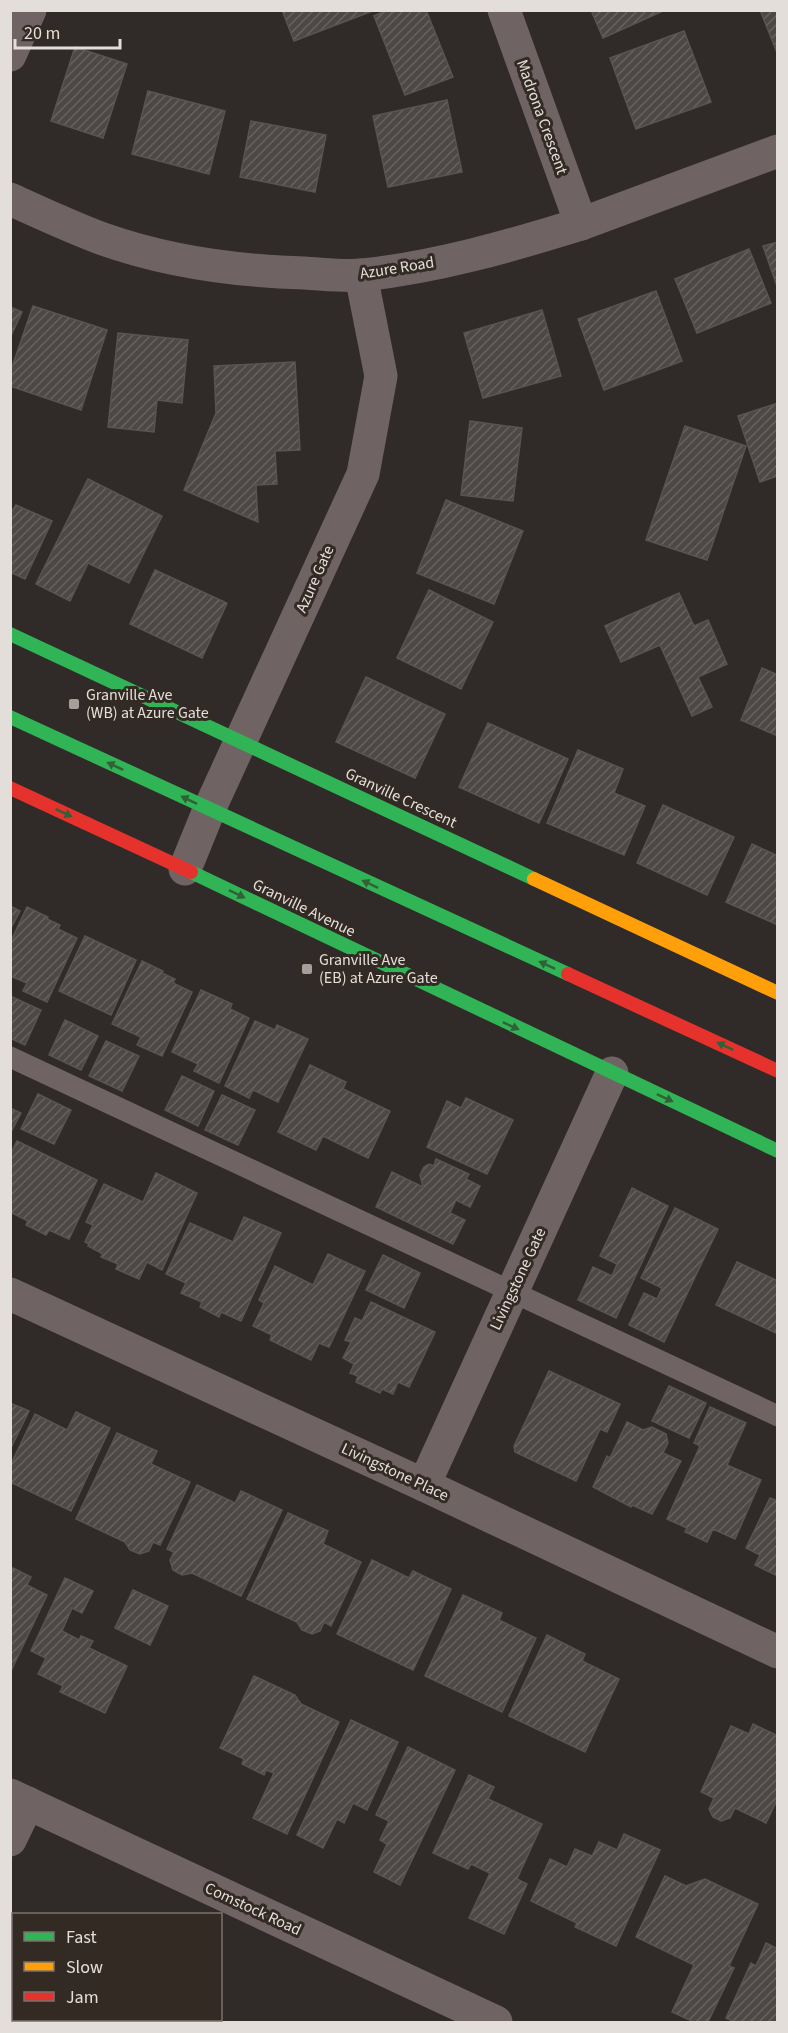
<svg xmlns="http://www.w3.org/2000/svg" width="788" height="2033" font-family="'Source Sans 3',sans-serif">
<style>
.building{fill:url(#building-hatch);stroke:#585452;stroke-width:1.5}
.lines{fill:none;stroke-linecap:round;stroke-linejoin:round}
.lane{stroke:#6f6463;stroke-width:21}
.street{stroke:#6f6463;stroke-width:33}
.fast{stroke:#30b455;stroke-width:14}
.slow{stroke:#ff9f0a;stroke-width:14}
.jam{stroke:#e5322d;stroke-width:14}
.oneway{fill:#326138}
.poi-dot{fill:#a59f9c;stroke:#332a24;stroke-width:2}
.labels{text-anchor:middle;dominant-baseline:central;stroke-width:6;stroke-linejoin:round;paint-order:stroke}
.street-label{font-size:16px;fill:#e4deda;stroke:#332a24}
.poi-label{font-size:16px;fill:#e4deda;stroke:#332a24;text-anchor:start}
</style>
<defs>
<pattern id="building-hatch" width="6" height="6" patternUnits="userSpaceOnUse" patternTransform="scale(1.5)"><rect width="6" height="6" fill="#4d4846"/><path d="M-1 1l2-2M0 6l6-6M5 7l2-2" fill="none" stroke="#666260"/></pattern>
</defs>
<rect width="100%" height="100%" fill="#302b28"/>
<g class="building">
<polygon points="282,10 375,10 294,41"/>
<polygon points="387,10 426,10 453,77 405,95 374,16"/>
<polygon points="591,10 665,10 603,38"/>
<polygon points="760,10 778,10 778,55"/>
<polygon points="684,31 711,102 636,129 610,58"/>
<polygon points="75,47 127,64 103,138 51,121"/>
<polygon points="148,91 225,111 209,174 132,154"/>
<polygon points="447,100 462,172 388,187 373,116"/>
<polygon points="251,121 326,135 315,192 240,177"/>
<polygon points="778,242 778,289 763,246"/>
<polygon points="749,249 771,303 697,333 675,279"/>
<polygon points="656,291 682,361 604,390 578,319"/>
<polygon points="33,306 107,330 81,410 10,386 10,373"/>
<polygon points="10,307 22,312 10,338"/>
<polygon points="542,310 561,376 483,398 464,333"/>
<polygon points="118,333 188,340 182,403 157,400 154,432 108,427"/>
<polygon points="295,362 300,450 275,451 277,484 256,485 258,522 184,490 216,413 214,366"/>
<polygon points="778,403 778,476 760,482 738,416"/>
<polygon points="470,421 522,428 513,501 461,495"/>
<polygon points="685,426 746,446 707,560 646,540"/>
<polygon points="88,479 162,516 129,583 88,563 70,601 36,584"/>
<polygon points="446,500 523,531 494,604 417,573"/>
<polygon points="16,505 52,521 25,579 10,572 10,514"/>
<polygon points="155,570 227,603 202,658 130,624"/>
<polygon points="429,590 493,622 461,689 397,658"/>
<polygon points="679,593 694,626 708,620 727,664 698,677 712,707 692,716 660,645 621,662 605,626"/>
<polygon points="762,668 778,675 778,736 741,720"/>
<polygon points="366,677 445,714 415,778 336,742"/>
<polygon points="488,723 568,759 539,823 459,787"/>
<polygon points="578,750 623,769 614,793 645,806 624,855 547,823"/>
<polygon points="663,805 734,837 707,895 637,863"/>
<polygon points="752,844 778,856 778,925 726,902"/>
<polygon points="10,906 20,911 10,930"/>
<polygon points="27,907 48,917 47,919 60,925 58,929 77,938 47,1002 23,991 27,983 10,976 10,943"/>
<polygon points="85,936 136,960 111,1015 59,991"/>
<polygon points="142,961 163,971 162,973 175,979 173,983 192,992 162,1056 137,1045 141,1037 112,1024"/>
<polygon points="201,990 232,1004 230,1009 249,1018 219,1083 194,1071 198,1064 172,1052"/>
<polygon points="10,996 41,1010 25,1045 10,1038"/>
<polygon points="65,1020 98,1036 81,1070 49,1055"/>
<polygon points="255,1021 275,1030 277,1025 308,1039 278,1102 253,1090 249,1098 225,1086"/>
<polygon points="106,1041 139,1056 122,1091 89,1076"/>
<polygon points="310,1065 346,1082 343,1089 390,1111 368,1158 323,1136 316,1150 278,1132"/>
<polygon points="182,1076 214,1091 198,1126 165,1110"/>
<polygon points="38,1094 71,1110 54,1144 21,1129"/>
<polygon points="222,1095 255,1110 238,1145 205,1130"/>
<polygon points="466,1098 513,1120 487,1174 427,1147 447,1101 461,1108"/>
<polygon points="10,1108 21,1113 10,1134"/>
<polygon points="17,1141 97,1180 69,1239 49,1230 46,1235 26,1225 28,1221 10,1212 10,1155"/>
<polygon points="436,1159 469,1174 466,1179 480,1186 470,1207 456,1200 450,1213 465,1220 453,1244 376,1207 392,1172 423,1187 420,1175 424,1167 429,1164 434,1166"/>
<polygon points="156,1173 197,1193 162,1270 147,1262 139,1279 116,1269 118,1264 101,1257 103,1254 88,1246 89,1244 85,1242 93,1225 86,1222 104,1184 143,1202"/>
<polygon points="632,1188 668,1206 616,1318 578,1300 593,1267 612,1276 617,1264 600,1256"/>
<polygon points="675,1208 718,1229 664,1342 629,1325 644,1293 657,1299 662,1288 641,1278"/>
<polygon points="244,1217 281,1233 241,1321 221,1312 219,1317 200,1307 202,1302 181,1293 186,1283 166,1274 190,1223 233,1242"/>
<polygon points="328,1254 365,1271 329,1347 319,1343 311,1360 270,1340 272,1335 253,1326 264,1303 259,1300 275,1266 313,1285"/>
<polygon points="383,1255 420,1273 404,1308 366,1290"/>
<polygon points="737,1262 778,1281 778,1334 716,1305"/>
<polygon points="371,1302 435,1332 409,1387 398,1382 393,1394 382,1389 380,1393 356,1382 358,1376 350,1373 354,1364 343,1358 351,1342 345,1340 355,1318 362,1321"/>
<polygon points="549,1371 620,1404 607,1432 600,1429 576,1481 515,1452 514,1446"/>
<polygon points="669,1386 706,1403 689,1438 652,1421"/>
<polygon points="10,1403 29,1411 10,1450"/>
<polygon points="710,1407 746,1423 727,1465 761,1480 735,1539 713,1529 707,1542 685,1532 687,1528 667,1519 700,1446 694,1443"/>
<polygon points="76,1412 110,1428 71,1511 10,1482 10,1466 35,1414 67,1430"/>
<polygon points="627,1422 643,1430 652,1427 666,1434 668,1443 663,1453 681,1461 652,1514 632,1505 631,1507 593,1487 607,1456 610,1458"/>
<polygon points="117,1433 157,1451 151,1464 190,1482 160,1545 153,1542 149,1551 140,1554 130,1550 125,1542 76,1519"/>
<polygon points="197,1485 235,1503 241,1491 282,1510 241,1596 192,1573 182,1575 173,1570 170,1560 174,1552 167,1549"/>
<polygon points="770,1498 778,1501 778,1576 755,1565 760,1555 746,1548"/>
<polygon points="288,1513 328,1531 323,1544 361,1562 331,1626 324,1622 320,1631 312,1634 302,1630 297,1622 247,1599"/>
<polygon points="372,1560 409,1578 413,1571 451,1589 413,1670 337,1634"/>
<polygon points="13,1568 31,1577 27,1585 47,1595 10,1673 10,1573"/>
<polygon points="65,1578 93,1591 82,1613 72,1608 62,1631 79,1640 81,1636 93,1641 89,1648 127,1666 105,1713 60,1692 63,1686 38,1674 46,1658 31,1651"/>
<polygon points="133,1590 168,1606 150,1645 115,1628"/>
<polygon points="463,1595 502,1613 499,1620 536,1638 502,1712 425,1676"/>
<polygon points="547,1635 585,1654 582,1661 619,1679 585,1752 509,1716"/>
<polygon points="254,1676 295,1695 301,1704 339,1722 287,1834 253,1818 274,1773 266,1770 264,1775 242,1764 244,1759 220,1748"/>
<polygon points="351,1720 398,1742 367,1810 353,1803 344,1823 337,1819 323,1848 297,1835"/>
<polygon points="753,1724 778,1736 778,1798 766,1823 735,1808 730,1818 721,1821 713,1817 709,1809 714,1798 701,1792 731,1726 749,1734"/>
<polygon points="408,1747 455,1770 400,1885 374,1872 387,1844 380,1840 389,1821 376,1815"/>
<polygon points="469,1775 494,1787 488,1799 542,1824 517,1879 527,1884 504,1934 469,1918 490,1873 471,1864 468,1869 433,1853"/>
<polygon points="624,1834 660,1850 616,1946 575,1927 577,1923 531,1901 550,1859 567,1867 575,1849 592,1856 599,1842 617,1850"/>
<polygon points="665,1876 686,1886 705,1879 758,1904 729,1966 734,1968 708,2022 694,2022 672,2012 694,1965 636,1937"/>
<polygon points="766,1943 778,1949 778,2022 735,2022 726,2018 751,1963 756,1966"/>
<polygon points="14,1994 14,2020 92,2020 90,2022 10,2022 10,2001"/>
<polygon points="111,2020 153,2020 159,2022 110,2022"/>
</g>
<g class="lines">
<polyline class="lane" points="10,1057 778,1416"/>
<g class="street">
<polyline points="504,10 581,224"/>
<polyline points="10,55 30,10"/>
<path d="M 10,199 C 41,213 71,227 103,239 C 168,262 235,271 304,273 C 323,274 344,277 363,275 C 437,267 510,246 581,224 L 778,151"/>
<polyline points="185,869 209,810 363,474 381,376 361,275"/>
<polyline points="10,1294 424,1485 778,1652"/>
<polyline points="424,1485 612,1073"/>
<polyline points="10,1795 496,2022"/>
<polyline points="10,1840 28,1803"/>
</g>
<g class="fast">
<polyline points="10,634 534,879"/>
<polyline points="10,717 568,974"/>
<polyline points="191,872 778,1151"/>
</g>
<polyline class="slow" points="534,879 778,993"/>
<g class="jam">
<polyline points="10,788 191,872"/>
<polyline points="568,974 778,1071"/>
</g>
</g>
<defs><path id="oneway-solid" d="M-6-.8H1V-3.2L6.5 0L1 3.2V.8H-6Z" transform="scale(1.5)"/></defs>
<g class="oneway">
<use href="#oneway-solid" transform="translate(115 766) rotate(-155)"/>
<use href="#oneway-solid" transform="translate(189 800) rotate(-154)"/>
<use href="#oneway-solid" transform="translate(64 813) rotate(25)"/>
<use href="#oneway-solid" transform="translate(370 884) rotate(-155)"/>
<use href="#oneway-solid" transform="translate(237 894) rotate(26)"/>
<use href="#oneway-solid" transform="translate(547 965) rotate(-155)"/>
<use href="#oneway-solid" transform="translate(511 1026) rotate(25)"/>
<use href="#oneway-solid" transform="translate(725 1046) rotate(-155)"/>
<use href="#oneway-solid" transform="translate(665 1098) rotate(25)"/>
</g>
<g class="poi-dot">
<rect x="68" y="698" width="12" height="12" rx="3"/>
<rect x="301" y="963" width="12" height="12" rx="3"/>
</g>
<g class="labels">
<g class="street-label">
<text transform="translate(542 117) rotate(70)">Madrona Crescent</text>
<text transform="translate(397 268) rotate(-9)">Azure Road</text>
<text transform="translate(315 579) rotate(-66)">Azure Gate</text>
<text transform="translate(401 798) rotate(25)">Granville Crescent</text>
<text transform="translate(304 908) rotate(26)">Granville Avenue</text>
<text transform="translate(518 1279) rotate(-65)">Livingstone Gate</text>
<text transform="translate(395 1472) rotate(25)">Livingstone Place</text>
<text transform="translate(253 1909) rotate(25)">Comstock Road</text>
</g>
<g class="poi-label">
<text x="86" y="695">Granville Ave<tspan x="86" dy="18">(WB) at Azure Gate</tspan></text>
<text x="319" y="960">Granville Ave<tspan x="319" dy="18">(EB) at Azure Gate</tspan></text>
</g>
</g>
<rect width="788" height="2033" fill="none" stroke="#e4deda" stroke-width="24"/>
<rect x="12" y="1913" width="210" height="108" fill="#332a24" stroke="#7a726d" stroke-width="1.5"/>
<rect x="24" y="1932" width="30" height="9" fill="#30b455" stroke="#7a726d" stroke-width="1.5"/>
<text x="66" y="1943" font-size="18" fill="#e4deda">Fast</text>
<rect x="24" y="1962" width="30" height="9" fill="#ff9f0a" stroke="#7a726d" stroke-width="1.5"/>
<text x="66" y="1973" font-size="18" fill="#e4deda">Slow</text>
<rect x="24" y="1992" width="30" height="9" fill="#e5322d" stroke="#7a726d" stroke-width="1.5"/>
<text x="66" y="2003" font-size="18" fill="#e4deda">Jam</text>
<path d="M15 39v9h105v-9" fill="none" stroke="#e4deda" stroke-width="3"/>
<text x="24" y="39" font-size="18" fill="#e4deda" stroke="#332a24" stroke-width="4.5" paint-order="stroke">20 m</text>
</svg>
